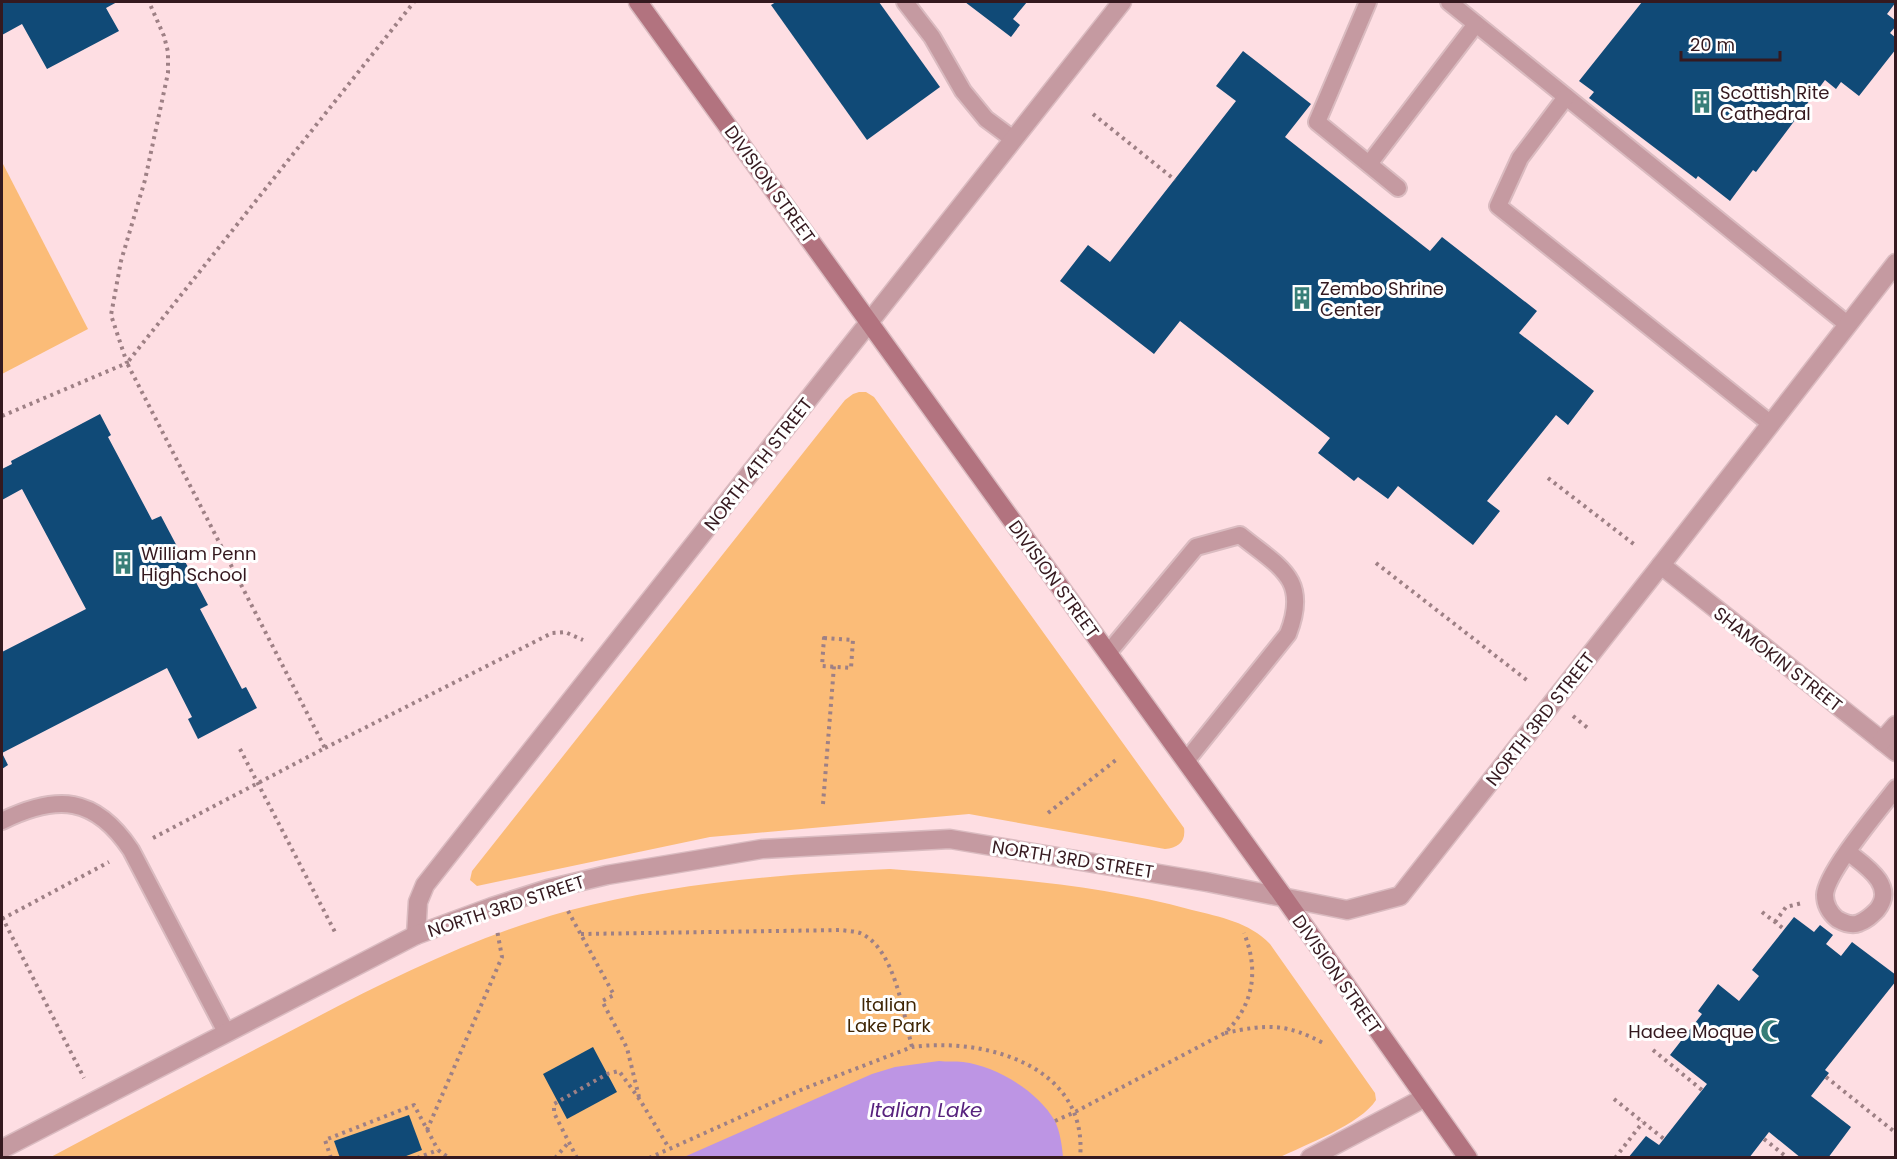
<svg xmlns="http://www.w3.org/2000/svg" width="1897" height="1159" font-family="Poppins,sans-serif">
<style>
.green{fill:#fbbc78}
.water{fill:#bd95e4}
.building{fill:#104a77}
.lines{fill:none;stroke-linecap:round;stroke-linejoin:round}
.service-casing{stroke:#dabbc0;stroke-width:20}
.minor-casing{stroke:#dabbc0;stroke-width:21}
.secondary-casing{stroke:#dabbc0;stroke-width:21}
.path{stroke:#9e8085;stroke-width:4;stroke-dasharray:3 4.5;stroke-linecap:butt}
.service{stroke:#c59aa1;stroke-width:16}
.minor{stroke:#c59aa1;stroke-width:18}
.secondary{stroke:#b2737f;stroke-width:18}
.labels{text-anchor:middle;dominant-baseline:central;stroke-width:6;stroke-linejoin:round;paint-order:stroke}
.poi-label{font-size:18px;fill:#35191f;stroke:#fff;text-anchor:start}
.street-label{font-size:18px;fill:#35191f;stroke:#fff}
.park-label{font-size:18px;fill:#3f2504;stroke:#fff}
.water-label{font-size:20px;font-style:italic;fill:#58237e;stroke:#fff}
</style>
<rect width="100%" height="100%" fill="#fedee3"/>
<g class="green">
<polygon points="2,162 88,329 2,374"/>
<path d="M 859,392 L 866,392 L 874,397 L 1184,828 C 1186,842 1178,848 1165,849 L 969,814 L 710,837 L 477,886 L 470,880 L 472,871 L 845,400 L 853,394 Z"/>
<path d="M 890,869 C 991,877 1093,883 1192,910 C 1220,917 1249,922 1270,944 L 1375,1093 L 1376,1100 C 1361,1124 1305,1145 1278,1158 L 49,1158 C 126,1117 204,1076 281,1036 C 374,987 466,939 567,911 C 671,883 783,874 890,869 Z"/>
</g>
<path class="water" d="M 939,1061 C 947,1062 955,1061 963,1062 C 996,1066 1038,1091 1055,1121 C 1060,1132 1062,1145 1063,1157 L 684,1157 L 872,1074 L 895,1067 Z"/>
<g class="building">
<polygon points="2,2 117,2 106,8 119,31 47,69 22,24 2,35"/>
<polygon points="776,2 879,2 940,87 867,140 771,5"/>
<polygon points="965,2 1027,2 1013,19 1020,25 1011,37"/>
<polygon points="1642,2 1896,2 1887,14 1896,21 1896,26 1890,33 1896,38 1896,49 1859,96 1841,82 1836,89 1825,80 1756,172 1753,170 1730,201 1698,176 1696,179 1589,98 1594,92 1579,81"/>
<polygon points="1243,51 1311,104 1285,137 1430,251 1442,237 1537,311 1519,333 1594,391 1568,425 1556,415 1487,501 1500,511 1473,545 1398,486 1388,499 1358,477 1354,481 1318,453 1330,438 1180,321 1154,354 1060,281 1088,245 1110,262 1236,101 1216,86"/>
<polygon points="100,414 111,435 108,437 152,520 161,516 208,605 200,609 242,689 246,687 257,708 198,739 188,719 192,717 167,668 2,753 8,765 2,769 2,652 86,609 22,489 2,500 2,469 12,464 11,461"/>
<polygon points="1794,917 1814,932 1820,925 1833,935 1826,944 1841,956 1852,942 1896,975 1896,981 1825,1070 1829,1073 1811,1096 1851,1127 1828,1158 1801,1158 1769,1132 1749,1158 1628,1158 1646,1136 1659,1145 1707,1084 1670,1055 1702,1014 1698,1011 1718,984 1739,1001 1759,976 1752,970"/>
<polygon points="593,1047 617,1092 567,1119 543,1074"/>
<polygon points="409,1115 422,1150 401,1158 340,1158 334,1141"/>
</g>
<g class="lines">
<g class="service-casing">
<g id="service">
<polyline points="905,2 932,37 963,91 986,119 1013,139"/>
<polyline points="1368,2 1317,122 1398,188"/>
<polyline points="1449,2 1847,324"/>
<polyline points="1566,97 1520,158 1498,206 1771,424"/>
<polyline points="1369,164 1476,24"/>
<path d="M 1108,653 L 1196,547 L 1240,535 C 1279,567 1310,578 1288,634 L 1186,761"/>
<path d="M 2,821 C 57,794 95,796 131,850 L 226,1032"/>
<path d="M 1848,852 C 1864,865 1897,885 1877,910 C 1871,916 1867,920 1859,923 C 1852,926 1844,923 1837,919 C 1830,913 1825,905 1825,895 C 1826,872 1880,809 1896,788"/>
</g>
</g>
<g class="minor-casing">
<g id="minor">
<polyline points="1661,565 1896,752"/>
<polyline points="1882,741 1896,725"/>
<polyline points="416,935 418,902 425,885 1122,2"/>
<polyline points="2,1149 416,935 492,907 548,889 607,875 762,849 950,839 1207,882 1347,910 1400,896 1661,565 1896,263"/>
<polyline points="1310,1158 1424,1098"/>
</g>
</g>
<g class="secondary-casing">
<polyline id="secondary" points="638,2 1283,896 1468,1158"/>
</g>
<g class="path">
<polyline points="1093,114 1175,180"/>
<polyline points="2,416 127,363 111,315 121,261 145,180 168,73 168,52 164,36 149,2"/>
<polyline points="1548,478 1635,545"/>
<polyline points="1376,563 1528,681"/>
<polygon points="824,638 853,640 851,668 822,666"/>
<polyline points="1573,716 1589,729"/>
<polyline points="325,748 552,633 565,632 583,640"/>
<polyline points="240,749 336,934"/>
<polyline points="823,804 834,666"/>
<polyline points="1048,813 1116,760"/>
<polyline points="153,838 325,748 127,363 414,2"/>
<polyline points="568,911 614,995 602,1001 627,1048 639,1097"/>
<polyline points="1762,912 1784,929"/>
<polyline points="2,917 84,1078"/>
<polyline points="2,919 109,862"/>
<polyline points="1775,922 1786,907 1802,903"/>
<path d="M 581,934 L 841,930 C 847,931 854,931 860,933 C 895,948 903,1013 912,1047"/>
<path d="M 1225,1033 C 1268,1024 1286,1023 1325,1044"/>
<polyline points="1653,1050 1702,1090"/>
<polyline points="1826,1077 1896,1133"/>
<polyline points="1614,1099 1664,1139"/>
<path d="M 1055,1121 L 1075,1112 L 1225,1033 C 1254,1005 1259,970 1244,933"/>
<polyline points="427,1130 502,957 497,930"/>
<polyline points="1764,1139 1788,1158"/>
<polyline points="50,1157 50,1158"/>
<polyline points="331,1158 325,1140 414,1105 438,1150"/>
<polyline points="417,1158 438,1150 449,1158"/>
<polyline points="555,1158 569,1142"/>
<polyline points="577,1158 554,1113 554,1104 607,1074 619,1071 640,1100 669,1148"/>
<path d="M 649,1158 L 803,1089 L 912,1047 C 985,1037 1089,1066 1080,1158"/>
<polyline points="1615,1158 1643,1122"/>
</g>
<use href="#service" class="service"/>
<use href="#minor" class="minor"/>
<use href="#secondary" class="secondary"/>
</g>
<defs>
<g id="building-bare" transform="scale(1.8)"><path d="M-4-6H4V6H1V3H-1V6H-4ZM-2.5-4.3h1.7v1.8h-1.7ZM.8-4.3h1.7v1.8H.8ZM-2.5-1h1.7V.8h-1.7ZM.8-1h1.7V.8H.8Z" fill="#387f78" stroke="#fff" stroke-width="2.5" paint-order="stroke"/></g>
<g id="mosque-bare" transform="scale(1.8)"><path d="M3.5-4.9A6 6 0 1 0 3.5 4.9A5 5 0 1 1 3.5-4.9Z" fill="#387f78" stroke="#fff" stroke-width="2.5" paint-order="stroke"/></g>
</defs>
<g fill-rule="evenodd">
<use href="#building-bare" x="1702" y="102"/>
<use href="#building-bare" x="1302" y="298"/>
<use href="#building-bare" x="123" y="563"/>
<use href="#mosque-bare" x="1772" y="1031"/>
</g>
<g class="labels">
<g class="poi-label">
<text x="1720" y="92">Scottish Rite<tspan x="1720" dy="21">Cathedral</tspan></text>
<text x="1320" y="288">Zembo Shrine<tspan x="1320" dy="21">Center</tspan></text>
<text x="141" y="553">William Penn<tspan x="141" dy="21">High School</tspan></text>
<text x="1754" y="1031" text-anchor="end">Hadee Moque</text>
</g>
<g class="street-label">
<text transform="translate(770 184) rotate(54)">DIVISION STREET</text>
<text transform="translate(758 464) rotate(-52)">NORTH 4TH STREET</text>
<text transform="translate(1054 579) rotate(54)">DIVISION STREET</text>
<text transform="translate(1778 659) rotate(38)">SHAMOKIN STREET</text>
<text transform="translate(1540 719) rotate(-52)">NORTH 3RD STREET</text>
<text transform="translate(1073 859) rotate(9)">NORTH 3RD STREET</text>
<text transform="translate(506 906) rotate(-18)">NORTH 3RD STREET</text>
<text transform="translate(1337 974) rotate(55)">DIVISION STREET</text>
</g>
<g class="park-label">
<text x="889" y="1004">Italian<tspan x="889" dy="21">Lake Park</tspan></text>
</g>
<g class="water-label">
<text x="926" y="1110">Italian Lake</text>
</g>
</g>
<rect width="1897" height="1159" fill="none" stroke="#35191f" stroke-width="6"/>
<path d="M1681 51v9h99v-9" fill="none" stroke="#35191f" stroke-width="3"/>
<text x="1690" y="51" font-size="18" fill="#35191f" stroke="#ffffff" stroke-width="4.5" paint-order="stroke">20 m</text>
</svg>
